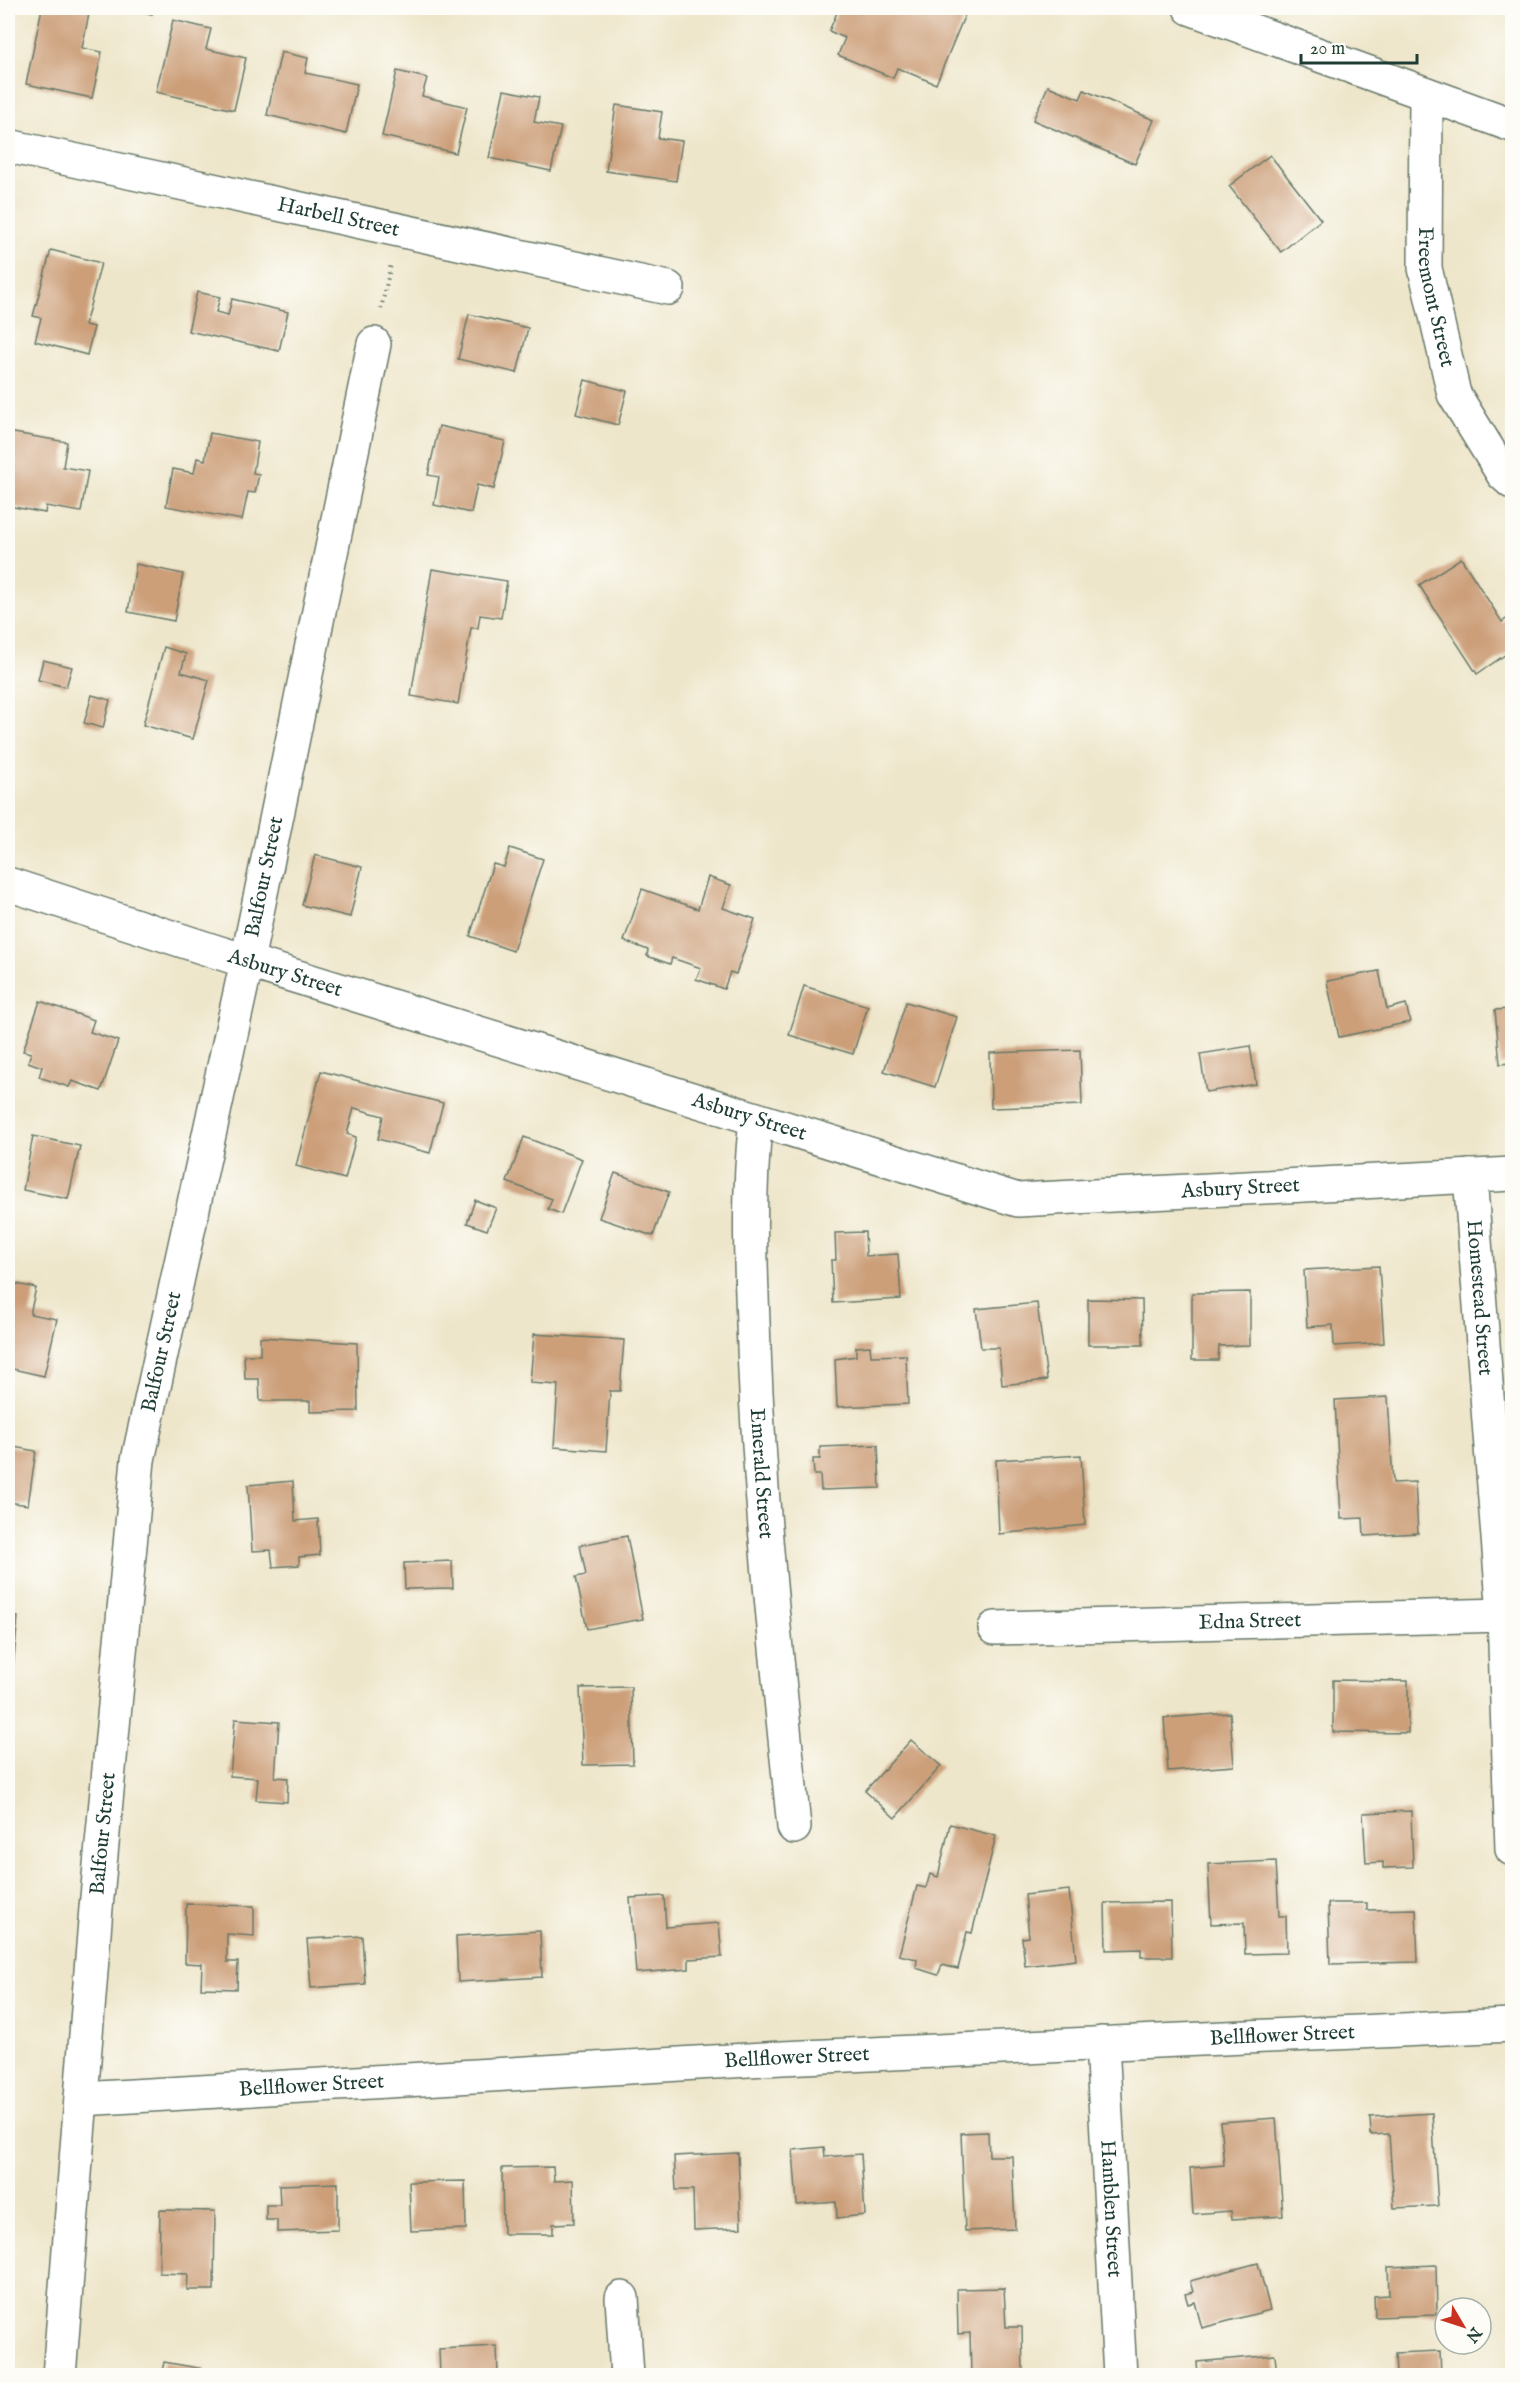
<svg xmlns="http://www.w3.org/2000/svg" width="1520" height="2383" font-family="'IM FELL English',serif">
<style>
.building{fill:#cc9f79}
.lines{fill:none;stroke-linecap:round;stroke-linejoin:round}
.street-casing{stroke:#677868;stroke-width:36}
.path{stroke:#677868;stroke-width:4;stroke-dasharray:1.5 4.5;stroke-linecap:butt}
.street{stroke:#fff;stroke-width:33}
.labels{text-anchor:middle;dominant-baseline:central;stroke-width:5;stroke-linejoin:round;paint-order:stroke}
.street-label{font-size:21px;fill:#1f3d34;stroke:#fdfcf7}
</style>
<rect width="100%" height="100%" fill="#fdfcf7"/>
<filter id="ink" filterUnits="userSpaceOnUse"><feTurbulence type="fractalNoise" baseFrequency=".0167" numOctaves="2"/><feDisplacementMap in="SourceGraphic" scale="12" xChannelSelector="R" yChannelSelector="G"/><feConvolveMatrix kernelMatrix="1 2 1 2 8 2 1 2 1" color-interpolation-filters="sRGB"/></filter>
<filter id="wash" filterUnits="userSpaceOnUse"><feTurbulence type="fractalNoise" baseFrequency=".008" numOctaves="4" result="noise"/><feDisplacementMap in="SourceGraphic" scale="24" xChannelSelector="R" yChannelSelector="G"/><feGaussianBlur stdDeviation="1.35" result="paint"/><feColorMatrix in="noise" values="0 0 0 0 0 0 0 0 0 0 0 0 0 0 0 0 0 1.4 0 .05"/><feComposite in="paint" operator="in"/></filter>
<g filter="url(#wash)">
<rect width="100%" height="100%" fill="#eee6ca"/>
<g id="blocks">
<g class="building">
<polygon points="42,8 90,9 82,48 102,52 92,98 26,84"/>
<polygon points="128,8 154,8 152,14"/>
<polygon points="839,8 903,8 926,17 930,8 954,8 966,12 936,84 897,68 893,78 838,55 845,38 829,31"/>
<polygon points="173,20 211,29 206,49 246,58 234,110 156,92"/>
<polygon points="281,52 308,58 305,73 357,84 346,134 267,115"/>
<polygon points="397,71 427,78 422,96 467,107 456,153 382,136"/>
<polygon points="1048,86 1080,99 1084,90 1154,120 1135,164 1033,120"/>
<polygon points="504,90 539,97 534,122 561,127 551,171 489,158"/>
<polygon points="616,105 662,112 658,138 682,141 676,181 606,171"/>
<polygon points="1270,155 1321,220 1281,252 1229,186"/>
<polygon points="51,250 101,263 85,325 94,327 87,355 35,341 41,318 33,316"/>
<polygon points="197,292 220,297 216,312 228,315 232,299 288,312 279,351 188,331"/>
<polygon points="469,314 528,328 517,373 458,359"/>
<polygon points="585,380 627,391 618,425 576,414"/>
<polygon points="439,426 505,441 494,489 477,485 471,513 434,505 439,477 428,475"/>
<polygon points="8,432 67,442 63,467 88,471 81,512 46,506 45,513 8,506"/>
<polygon points="210,433 258,442 253,473 259,474 255,493 248,492 242,520 166,506 173,469 194,473 197,458 205,460"/>
<polygon points="1461,558 1502,622 1512,615 1512,650 1477,674 1419,585"/>
<polygon points="136,564 183,574 174,621 128,612"/>
<polygon points="432,569 507,581 501,618 480,615 478,628 471,628 458,704 411,696"/>
<polygon points="164,647 186,654 181,672 209,680 193,739 143,725"/>
<polygon points="43,660 72,667 66,687 38,680"/>
<polygon points="92,695 110,700 103,728 84,723"/>
<polygon points="510,848 543,859 513,951 470,936 493,864 504,867"/>
<polygon points="315,855 362,867 350,917 302,905"/>
<polygon points="708,877 731,885 723,908 755,919 736,974 730,972 724,989 696,979 701,968 672,958 670,964 647,956 648,950 624,941 642,889 698,909"/>
<polygon points="1379,971 1387,1009 1406,1004 1410,1022 1339,1037 1327,981"/>
<polygon points="804,986 868,1006 853,1054 789,1035"/>
<polygon points="40,1001 94,1020 90,1032 118,1041 101,1091 72,1081 69,1087 39,1077 42,1067 28,1062 31,1053 23,1051"/>
<polygon points="906,1002 957,1017 935,1087 884,1071"/>
<polygon points="1512,1009 1512,1063 1500,1064 1495,1010"/>
<polygon points="1250,1046 1256,1084 1206,1092 1200,1054"/>
<polygon points="1080,1050 1082,1105 991,1108 990,1053"/>
<polygon points="321,1071 443,1103 430,1153 378,1139 383,1116 354,1108 347,1134 356,1137 345,1179 296,1166"/>
<polygon points="33,1136 80,1146 68,1199 23,1190"/>
<polygon points="524,1137 582,1159 561,1214 548,1209 552,1199 507,1182"/>
<polygon points="615,1173 669,1192 653,1236 599,1218"/>
<polygon points="475,1200 496,1208 487,1230 467,1223"/>
<polygon points="865,1232 866,1256 898,1254 901,1299 833,1303 831,1260 836,1260 835,1233"/>
<polygon points="1379,1266 1384,1343 1334,1346 1333,1325 1307,1327 1304,1270"/>
<polygon points="8,1282 36,1288 30,1314 57,1319 44,1376 8,1368"/>
<polygon points="1250,1292 1250,1345 1219,1346 1218,1360 1192,1360 1192,1293"/>
<polygon points="1088,1299 1142,1300 1143,1345 1088,1345"/>
<polygon points="1037,1303 1047,1380 1002,1385 999,1348 981,1348 976,1309"/>
<polygon points="534,1334 624,1340 620,1391 610,1391 606,1451 554,1447 558,1385 530,1383"/>
<polygon points="260,1337 357,1343 358,1411 310,1412 310,1401 260,1401 259,1379 245,1379 244,1355 260,1355"/>
<polygon points="870,1346 871,1356 906,1355 908,1404 837,1407 835,1359 856,1356 856,1347"/>
<polygon points="1388,1397 1393,1483 1415,1482 1418,1533 1364,1536 1363,1518 1341,1519 1335,1400"/>
<polygon points="878,1445 880,1488 821,1490 820,1475 814,1475 813,1459 820,1459 820,1447"/>
<polygon points="8,1446 36,1451 28,1505 8,1502"/>
<polygon points="1081,1455 1085,1525 999,1534 996,1460"/>
<polygon points="293,1481 295,1521 318,1519 320,1555 299,1557 299,1565 273,1567 271,1550 252,1551 248,1485"/>
<polygon points="627,1536 643,1619 587,1629 576,1577 586,1575 580,1545"/>
<polygon points="452,1561 453,1588 405,1589 404,1563"/>
<polygon points="8,1616 18,1617 13,1668 8,1668"/>
<polygon points="1333,1680 1408,1681 1408,1733 1333,1732"/>
<polygon points="631,1687 633,1764 583,1765 580,1688"/>
<polygon points="1230,1713 1234,1766 1168,1771 1164,1718"/>
<polygon points="235,1719 279,1722 275,1777 288,1778 287,1802 256,1800 258,1778 230,1776"/>
<polygon points="911,1740 941,1766 895,1818 865,1791"/>
<polygon points="1411,1811 1413,1867 1383,1868 1383,1862 1366,1863 1363,1813"/>
<polygon points="950,1824 996,1836 972,1933 967,1932 958,1969 942,1965 938,1975 916,1968 917,1959 899,1955 917,1886 926,1888 930,1874 938,1877"/>
<polygon points="1276,1861 1279,1916 1286,1916 1287,1953 1245,1954 1244,1923 1211,1924 1208,1864"/>
<polygon points="1069,1890 1076,1960 1025,1966 1022,1938 1029,1937 1025,1895"/>
<polygon points="664,1896 666,1927 719,1923 722,1957 689,1959 689,1969 636,1973 630,1898"/>
<polygon points="1171,1902 1172,1957 1141,1957 1141,1949 1106,1950 1105,1903"/>
<polygon points="1328,1903 1367,1903 1367,1910 1416,1909 1418,1962 1330,1964"/>
<polygon points="186,1904 254,1906 254,1936 227,1934 227,1962 238,1962 237,1989 201,1988 202,1964 185,1963"/>
<polygon points="540,1931 542,1977 458,1982 456,1936"/>
<polygon points="362,1936 365,1984 311,1988 307,1939"/>
<polygon points="1432,2113 1438,2206 1394,2208 1389,2134 1371,2135 1370,2117"/>
<polygon points="1276,2118 1283,2216 1232,2219 1231,2211 1193,2214 1190,2168 1224,2165 1220,2122"/>
<polygon points="988,2132 989,2156 1012,2156 1015,2229 965,2231 961,2133"/>
<polygon points="824,2147 825,2157 861,2154 865,2215 837,2218 836,2202 797,2205 793,2150"/>
<polygon points="738,2153 741,2228 694,2230 693,2190 676,2190 674,2156"/>
<polygon points="553,2167 554,2181 573,2180 574,2223 553,2224 553,2234 503,2234 502,2168"/>
<polygon points="465,2181 466,2229 411,2231 409,2182"/>
<polygon points="338,2183 338,2230 277,2232 277,2220 266,2220 266,2205 280,2205 279,2185"/>
<polygon points="160,2210 215,2211 214,2290 187,2290 188,2274 159,2273"/>
<polygon points="1258,2263 1270,2310 1202,2328 1195,2302 1188,2304 1185,2294 1193,2292 1190,2281"/>
<polygon points="1436,2265 1437,2315 1375,2317 1374,2296 1389,2295 1388,2267"/>
<polygon points="1004,2288 1006,2327 1022,2327 1023,2376 971,2376 970,2333 958,2334 957,2289"/>
<polygon points="497,2346 498,2376 440,2376 439,2349"/>
<polygon points="1440,2351 1441,2376 1396,2376 1395,2353"/>
<polygon points="1275,2355 1277,2376 1198,2376 1197,2362"/>
<polygon points="164,2362 204,2369 202,2376 161,2376"/>
</g>
</g>
</g>
<g filter="url(#ink)">
<use href="#blocks" fill-opacity="0" stroke="#677868" stroke-width="1.5"/>
<g class="lines">
<g class="street-casing">
<g id="street">
<polyline points="1190,8 1512,125"/>
<path id="s1" d="M 1426,94 L 1425,268 L 1454,394 L 1503,474 L 1512,482"/>
<path id="s2" d="M 8,146 L 668,288"/>
<path id="s3" d="M 8,884 L 217,952 L 1018,1200 L 1512,1174"/>
<path id="s4" d="M 756,1120 C 747,1196 751,1271 754,1347 C 760,1508 778,1668 794,1827"/>
<path id="s5" d="M 1470,1176 L 1504,1615 L 1512,1849"/>
<path id="s6" d="M 995,1628 L 1504,1615"/>
<path id="s7" d="M 1102,2043 L 1120,2376"/>
<path id="s8" d="M 81,2099 L 782,2058 L 1512,2025"/>
<polyline points="622,2298 627,2376"/>
<path id="s9" d="M 59,2376 L 96,1908 L 138,1460 L 247,961 L 374,344"/>
</g>
</g>
<polyline class="path" points="381,309 391,264"/>
<use href="#street" class="street"/>
</g>
</g>
<g class="labels">
<g class="street-label">
<text stroke="none"><textPath href="#s2" startOffset="338">Harbell Street</textPath></text>
<text stroke="none"><textPath href="#s1" startOffset="204">Freemont Street</textPath></text>
<text stroke="none"><textPath href="#s9" startOffset="1516">Balfour Street</textPath></text>
<text stroke="none"><textPath href="#s3" startOffset="291">Asbury Street</textPath></text>
<text stroke="none"><textPath href="#s3" startOffset="777">Asbury Street</textPath></text>
<text stroke="none"><textPath href="#s3" startOffset="1281">Asbury Street</textPath></text>
<text stroke="none"><textPath href="#s5" startOffset="122">Homestead Street</textPath></text>
<text stroke="none"><textPath href="#s9" startOffset="1030">Balfour Street</textPath></text>
<text stroke="none"><textPath href="#s4" startOffset="354">Emerald Street</textPath></text>
<text stroke="none"><textPath href="#s6" startOffset="255">Edna Street</textPath></text>
<text stroke="none"><textPath href="#s9" startOffset="544">Balfour Street</textPath></text>
<text stroke="none"><textPath href="#s8" startOffset="1203">Bellflower Street</textPath></text>
<text stroke="none"><textPath href="#s8" startOffset="717">Bellflower Street</textPath></text>
<text stroke="none"><textPath href="#s8" startOffset="231">Bellflower Street</textPath></text>
<text stroke="none"><textPath href="#s7" startOffset="166">Hamblen Street</textPath></text>
</g>
</g>
<rect width="1520" height="2383" fill="none" stroke="#fdfcf7" stroke-width="30"/>
<g transform="translate(1463 2326) rotate(129)"><circle r="28" fill="#fdfcf7" stroke="#a4b0a9" stroke-width="1.5"/>
<path d="M0-4.5L10 22L0 15L-10 22Z" fill="#c8321e"/>
<text y="-9" font-size="16" font-weight="bold" text-anchor="middle" fill="#1f3d34">N</text>
</g>
<path d="M1301 54v9h116v-9" fill="none" stroke="#1f3d34" stroke-width="3"/>
<text x="1310" y="54" font-size="18" fill="#1f3d34" stroke="#fdfcf7" stroke-width="4.5" paint-order="stroke">20 m</text>
</svg>
